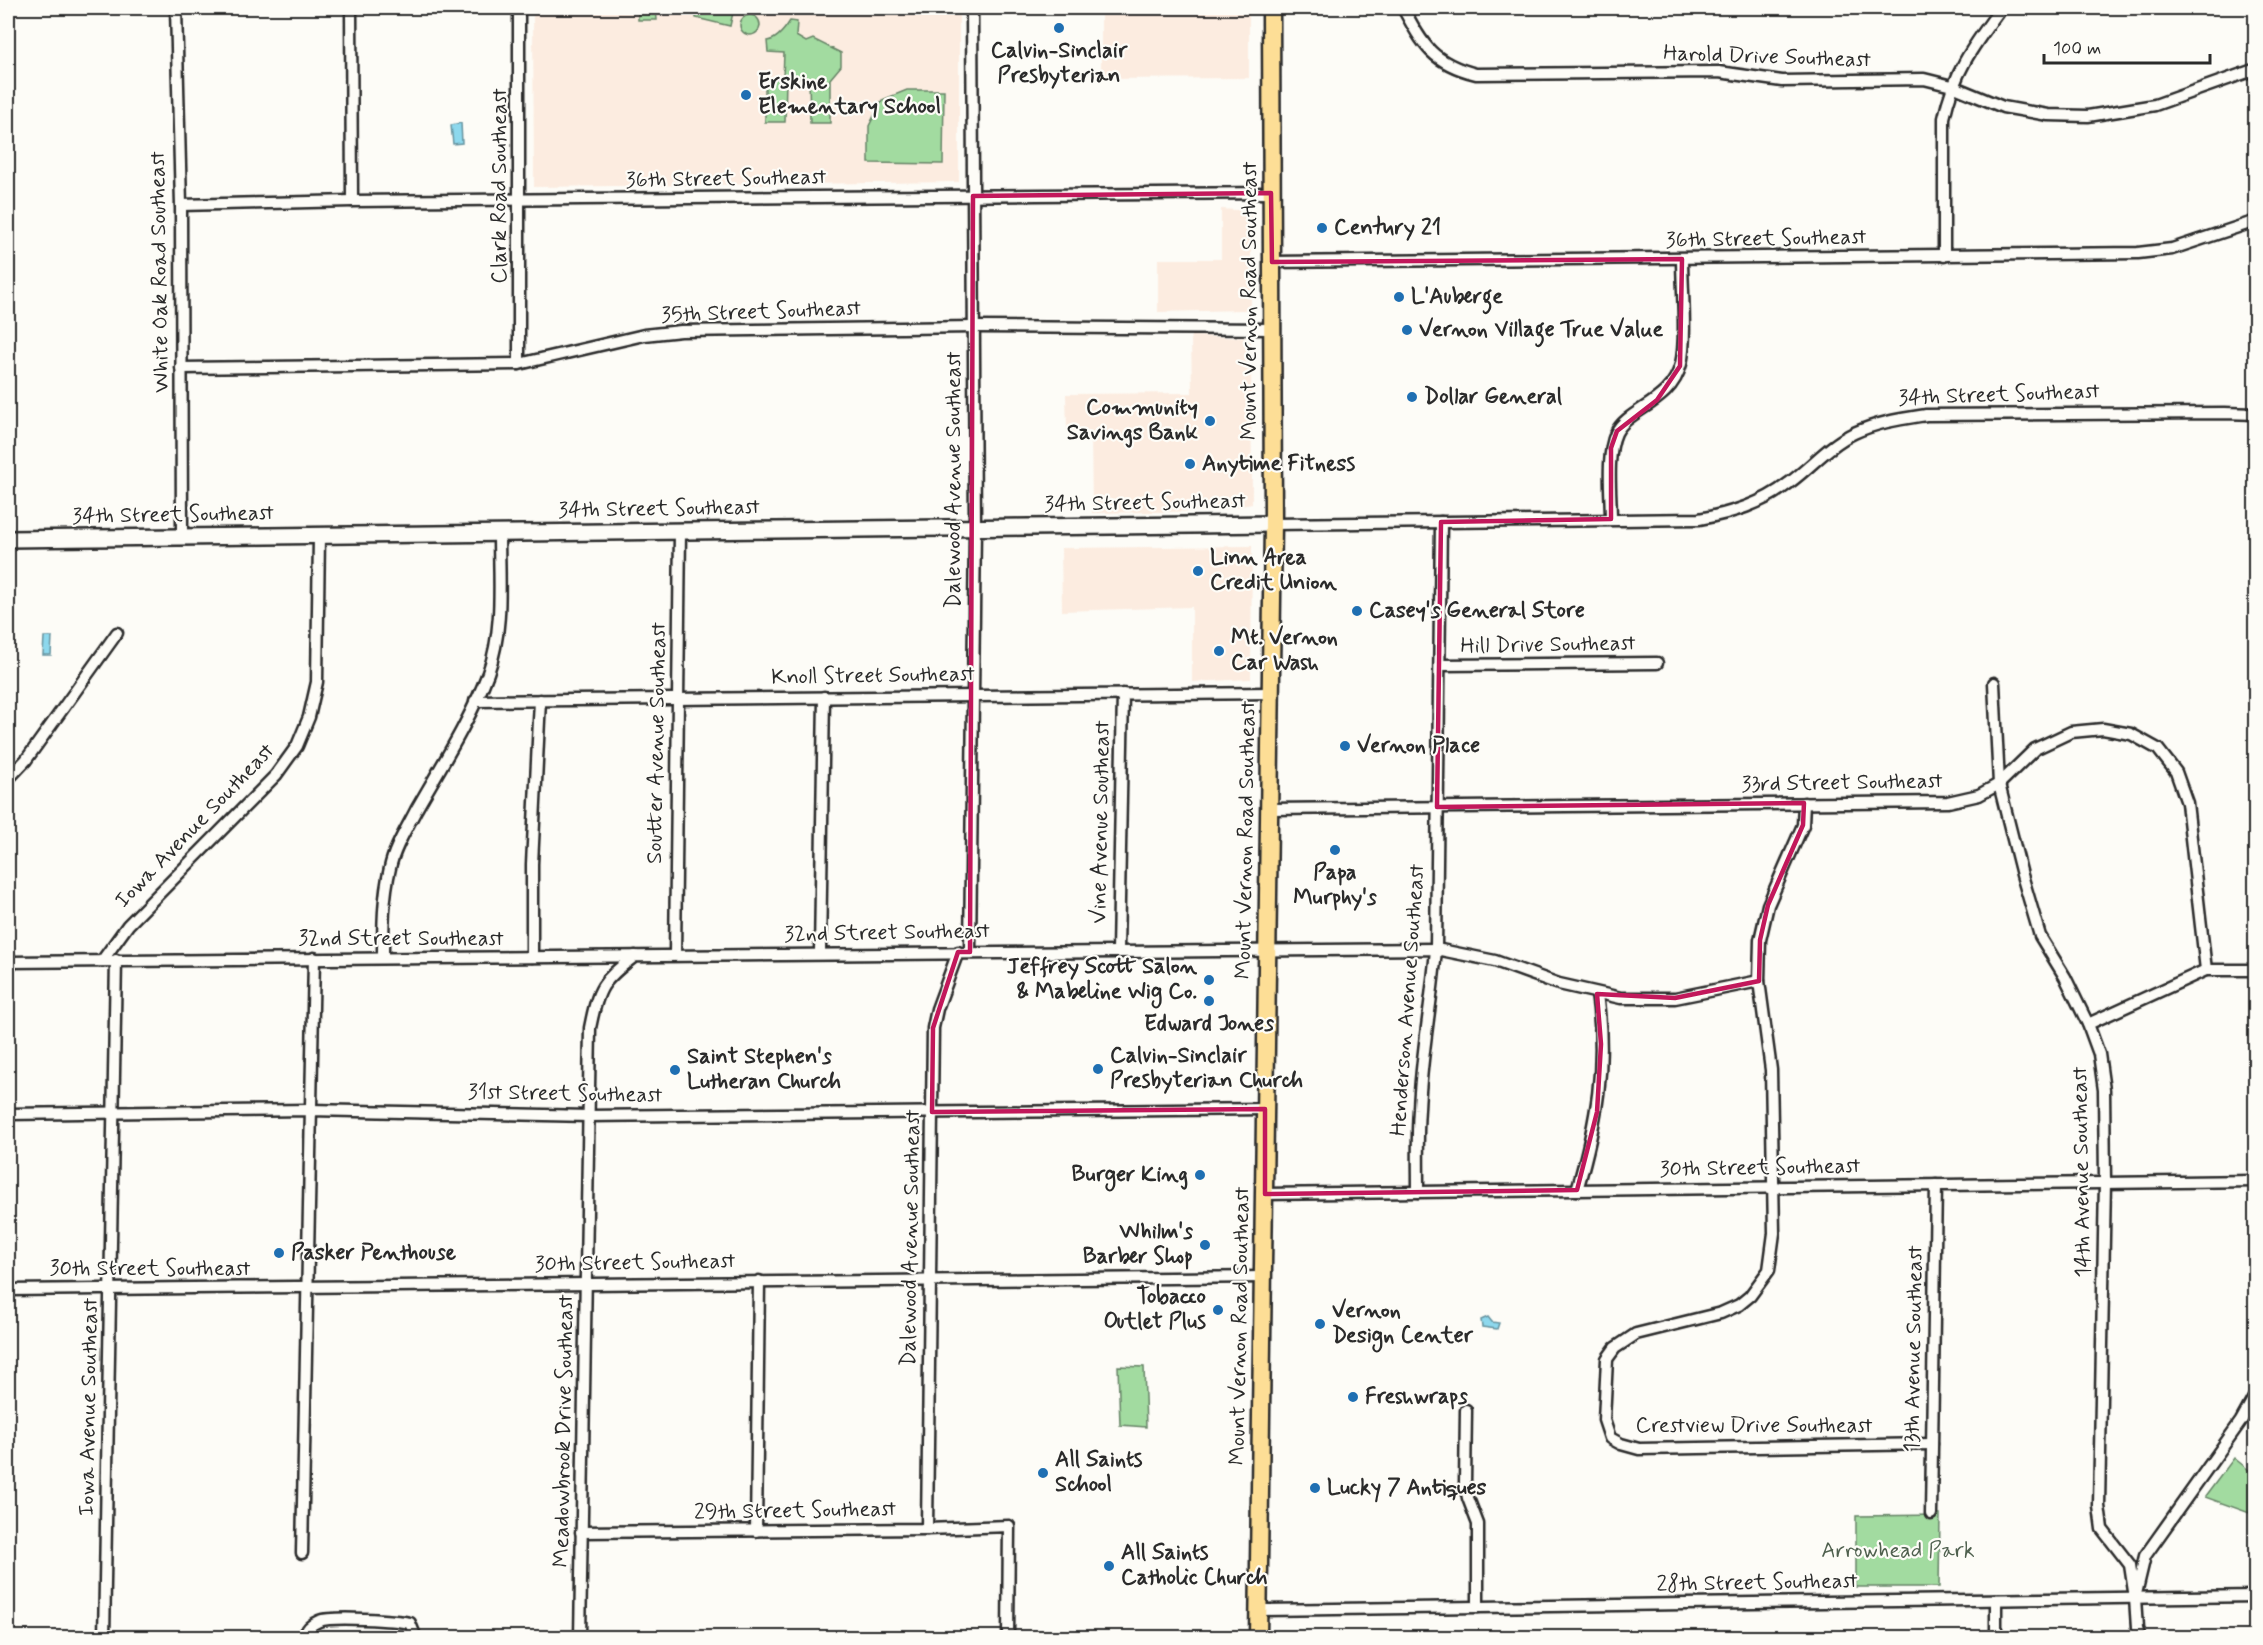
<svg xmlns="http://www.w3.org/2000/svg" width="2263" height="1645" font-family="Mynerve,sans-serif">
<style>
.built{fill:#fcece0}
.green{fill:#a2dba0;stroke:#668366;stroke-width:1.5}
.water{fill:#8dd8ed;stroke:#66939f;stroke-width:1.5}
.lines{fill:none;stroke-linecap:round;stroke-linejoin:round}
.street-casing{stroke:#2b2b2b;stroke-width:15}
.secondary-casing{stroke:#2b2b2b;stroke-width:20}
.primary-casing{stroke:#2b2b2b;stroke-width:21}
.street{stroke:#fdfcf7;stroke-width:10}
.secondary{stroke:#fdfcf7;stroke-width:15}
.primary{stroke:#fdde96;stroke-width:16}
.marked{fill:none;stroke:#c2185b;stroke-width:4.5;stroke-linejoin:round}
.poi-dot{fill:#1f6fb2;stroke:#fdfcf7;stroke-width:2}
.labels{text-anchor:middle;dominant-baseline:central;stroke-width:4.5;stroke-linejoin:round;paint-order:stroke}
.poi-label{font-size:22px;font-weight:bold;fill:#2b2b2b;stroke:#fdfcf7;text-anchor:start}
.street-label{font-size:22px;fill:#2b2b2b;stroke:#fdfcf7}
.park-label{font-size:22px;fill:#4f604e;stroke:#fdfcf7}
</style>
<rect width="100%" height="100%" fill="#fdfcf7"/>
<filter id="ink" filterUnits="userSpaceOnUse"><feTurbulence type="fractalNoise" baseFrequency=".0167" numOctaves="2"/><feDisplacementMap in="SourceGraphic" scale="12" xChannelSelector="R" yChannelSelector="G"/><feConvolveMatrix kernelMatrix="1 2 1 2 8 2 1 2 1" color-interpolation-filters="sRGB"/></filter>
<g filter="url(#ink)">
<g class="built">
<polygon points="533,8 959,8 959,182 534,187"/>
<polygon points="1101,8 1249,8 1249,78 1101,79"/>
<polygon points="1221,209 1251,211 1251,308 1244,310 1158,312 1158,259 1221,259"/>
<polygon points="1191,336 1251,338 1252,504 1215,511 1092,513 1091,431 1067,431 1066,394 1192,393"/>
<polygon points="1252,546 1251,679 1192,682 1192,607 1062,611 1061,548"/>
</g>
<g class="green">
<polygon points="638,8 656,8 657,20 638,20"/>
<polygon points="696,8 734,8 730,26 696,18"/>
<circle cx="750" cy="25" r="10"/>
<path d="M 790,21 L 797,22 L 796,36 L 806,42 L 813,39 L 841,53 L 841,66 L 830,79 L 830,123 L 810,123 L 809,78 L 786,79 L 785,122 L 765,122 L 765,79 L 783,78 L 784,53 L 768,52 L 767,41 C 777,40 785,29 790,21 Z"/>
<polygon points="907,90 944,90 943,164 869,163 869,126 882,100"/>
<polygon points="1118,1366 1144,1367 1146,1427 1120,1425"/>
<polygon points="2234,1458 2255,1475 2255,1515 2205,1497"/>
<polygon points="1940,1515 1939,1587 1856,1587 1856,1516"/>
</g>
<g class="water">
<polygon points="461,123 462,143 453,144 451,125"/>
<polygon points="44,637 52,637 51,655 43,655"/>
<polygon points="1488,1317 1492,1322 1499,1323 1497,1329 1482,1327 1481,1320"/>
</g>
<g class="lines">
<g class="street-casing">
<g id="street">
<polyline points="176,8 181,205 182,537"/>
<polyline points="351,8 352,201"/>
<path d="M 1403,8 C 1423,45 1432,63 1476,74 L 1719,72 L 1782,81 L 1924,79 L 1952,86 L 2003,107 L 2048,115 L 2088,116 L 2155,105 L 2256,69"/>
<polyline points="8,9 9,8"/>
<polyline points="181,205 352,201 1271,193"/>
<path d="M 1944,256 L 1944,118 C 1954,71 1974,45 2001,8"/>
<polyline points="1272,262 2138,253 2172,249 2256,221"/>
<polyline points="519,364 519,8"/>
<polyline points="181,368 519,364 644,335 681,331 974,327 1273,329"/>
<path d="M 1611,519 C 1611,495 1606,455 1616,433 C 1628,408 1671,404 1681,364 C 1687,337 1682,288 1682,259"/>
<path d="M 1273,524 L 1699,519 C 1732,513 1762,504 1789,483 C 1811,467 1829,445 1854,433 C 1878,422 1901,419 1926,415 L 2224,413 L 2256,414"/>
<polyline points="1440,665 1657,663"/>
<polyline points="1994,683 1999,784 2022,875 2040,936 2065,977 2088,1024 2099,1054 2104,1090 2105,1182 2099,1506 2102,1529 2130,1565 2135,1598"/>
<polyline points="475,701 1270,693"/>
<polyline points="8,779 26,760 117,633"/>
<polyline points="1804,803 1803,825 1768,905 1760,940 1759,981 1771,1070 1774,1233 1769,1270 1750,1296 1739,1305 1721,1313 1636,1334 1615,1348 1607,1359 1604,1420 1610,1438 1621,1444 1639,1449 1932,1444"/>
<polyline points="1269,809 1948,802 1979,795 1999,784 2035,749 2071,732 2103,729 2131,734 2158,749 2176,772 2187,803 2206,970"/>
<polyline points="1118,951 1123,694"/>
<polyline points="970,952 975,528 972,8"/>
<polyline points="820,953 824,697"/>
<polyline points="675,955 680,531"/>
<polyline points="532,957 532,864 540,700"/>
<path d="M 383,958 C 383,928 383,897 390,868 C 394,848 407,828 416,810 C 441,766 470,721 488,673 C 504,629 499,580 499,533"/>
<polyline points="102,961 128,925 276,775 297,746 309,717 317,682 319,536"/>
<polyline points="8,962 1436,949 1495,961 1559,984 1621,998 1675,998 1759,981"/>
<polyline points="2088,1024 2206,970 2256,970"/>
<polyline points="8,1114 310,1110 588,1116 1265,1109"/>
<path d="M 1577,1190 C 1597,1121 1607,1065 1597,994"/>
<path d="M 1418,1192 C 1418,1164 1417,1136 1419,1109 C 1421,1055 1432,1002 1436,949 L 1441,522"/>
<polyline points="1265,1194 2256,1181"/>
<polyline points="8,1290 1264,1277"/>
<polyline points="1466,1410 1465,1484 1468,1498 1478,1524 1478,1607"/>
<polyline points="1931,1514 1936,1185"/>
<polyline points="927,1529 933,1028 937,1009 958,952"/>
<polyline points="756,1531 759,1281"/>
<polyline points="581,1532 927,1529 1009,1526 1008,1638"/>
<polyline points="302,1553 314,958"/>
<polyline points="1259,1610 2256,1596"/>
<polyline points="104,1638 116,960"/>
<path d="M 303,1638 C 306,1630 311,1624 319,1621 C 332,1616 396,1620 410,1623 L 416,1638"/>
<path d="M 580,1638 L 590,1028 C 598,987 602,981 635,956"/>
<polyline points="1996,1638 1996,1600"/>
<polyline points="2140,1638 2137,1628 2135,1598 2145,1556 2241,1421 2256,1394"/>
</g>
</g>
<g class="secondary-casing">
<polyline id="secondary" points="8,539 1273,524"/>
</g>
<g class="primary-casing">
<polyline id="primary" points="1258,1638 1273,524 1271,8"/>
</g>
<use href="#street" class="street"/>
<use href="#secondary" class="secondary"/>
<use href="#primary" class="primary"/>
</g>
</g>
<path class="marked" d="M 1271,193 L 1272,262 L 1682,259 L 1680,366 L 1657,400 L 1617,431 L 1611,448 L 1611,519 L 1441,522 L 1437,807 L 1804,803 L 1803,825 L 1768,905 L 1760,940 L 1759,981 L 1675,998 L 1597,994 L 1601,1044 L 1597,1112 L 1577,1190 L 1265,1194 L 1265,1109 L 932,1112 L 933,1028 L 958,952 L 970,952 L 973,196 Z"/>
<g class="poi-dot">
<circle cx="1059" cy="28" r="6"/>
<circle cx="746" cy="95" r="6"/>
<circle cx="1322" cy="228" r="6"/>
<circle cx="1399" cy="297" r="6"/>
<circle cx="1407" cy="330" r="6"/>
<circle cx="1412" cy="397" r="6"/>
<circle cx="1210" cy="421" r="6"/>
<circle cx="1190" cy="464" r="6"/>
<circle cx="1198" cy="571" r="6"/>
<circle cx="1357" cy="611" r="6"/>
<circle cx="1219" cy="651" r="6"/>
<circle cx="1345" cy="746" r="6"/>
<circle cx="1335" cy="850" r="6"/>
<circle cx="1209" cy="980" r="6"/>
<circle cx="1209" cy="1001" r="6"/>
<circle cx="1098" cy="1069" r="6"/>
<circle cx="675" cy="1070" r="6"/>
<circle cx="1200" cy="1175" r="6"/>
<circle cx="1205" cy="1245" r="6"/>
<circle cx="279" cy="1253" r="6"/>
<circle cx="1218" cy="1310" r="6"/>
<circle cx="1320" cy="1324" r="6"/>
<circle cx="1353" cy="1397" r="6"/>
<circle cx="1043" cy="1473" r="6"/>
<circle cx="1315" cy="1488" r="6"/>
<circle cx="1109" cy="1566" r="6"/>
</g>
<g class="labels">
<g class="poi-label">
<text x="1059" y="51" text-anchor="middle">Calvin-Sinclair<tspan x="1059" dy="25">Presbyterian</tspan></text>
<text x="758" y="82">Erskine<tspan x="758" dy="25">Elementary School</tspan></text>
<text x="1334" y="228">Century 21</text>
<text x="1411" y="297">L'Auberge</text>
<text x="1419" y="330">Vernon Village True Value</text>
<text x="1424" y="397">Dollar General</text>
<text x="1198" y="408" text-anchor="end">Community<tspan x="1198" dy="25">Savings Bank</tspan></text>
<text x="1202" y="464">Anytime Fitness</text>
<text x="1210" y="558">Linn Area<tspan x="1210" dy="25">Credit Union</tspan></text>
<text x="1369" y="611">Casey's General Store</text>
<text x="1231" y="638">Mt. Vernon<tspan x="1231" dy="25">Car Wash</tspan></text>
<text x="1357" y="746">Vernon Place</text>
<text x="1335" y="873" text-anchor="middle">Papa<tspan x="1335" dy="25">Murphy's</tspan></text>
<text x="1197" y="967" text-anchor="end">Jeffrey Scott Salon<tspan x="1197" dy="25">&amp; Mabeline Wig Co.</tspan></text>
<text x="1209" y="1024" text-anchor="middle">Edward Jones</text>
<text x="1110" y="1056">Calvin-Sinclair<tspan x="1110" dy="25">Presbyterian Church</tspan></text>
<text x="687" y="1057">Saint Stephen's<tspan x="687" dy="25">Lutheran Church</tspan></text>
<text x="1188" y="1175" text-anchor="end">Burger King</text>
<text x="1193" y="1232" text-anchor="end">Whilm's<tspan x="1193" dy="25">Barber Shop</tspan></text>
<text x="291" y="1253">Pasker Penthouse</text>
<text x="1206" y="1297" text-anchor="end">Tobacco<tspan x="1206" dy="25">Outlet Plus</tspan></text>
<text x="1332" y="1311">Vernon<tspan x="1332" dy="25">Design Center</tspan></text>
<text x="1365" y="1397">Freshwraps</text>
<text x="1055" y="1460">All Saints<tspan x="1055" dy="25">School</tspan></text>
<text x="1327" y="1488">Lucky 7 Antiques</text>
<text x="1121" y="1553">All Saints<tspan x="1121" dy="25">Catholic Church</tspan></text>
</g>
<g class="street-label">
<text transform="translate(1767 57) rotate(2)">Harold Drive Southeast</text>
<text transform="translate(726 179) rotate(-1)">36th Street Southeast</text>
<text transform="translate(500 186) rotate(-90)">Clark Road Southeast</text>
<text transform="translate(1766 239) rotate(-1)">36th Street Southeast</text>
<text transform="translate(160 272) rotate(-91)">White Oak Road Southeast</text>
<text transform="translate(1250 301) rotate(-90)">Mount Vernon Road Southeast</text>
<text transform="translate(761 312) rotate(-2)">35th Street Southeast</text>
<text transform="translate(1999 395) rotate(-2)">34th Street Southeast</text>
<text transform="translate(954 480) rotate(-90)">Dalewood Avenue Southeast</text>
<text transform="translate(1145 503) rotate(-1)">34th Street Southeast</text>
<text transform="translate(659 509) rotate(-1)">34th Street Southeast</text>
<text transform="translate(173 515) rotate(-1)">34th Street Southeast</text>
<text transform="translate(1548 645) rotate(-1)">Hill Drive Southeast</text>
<text transform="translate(873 676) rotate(-1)">Knoll Street Southeast</text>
<text transform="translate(657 743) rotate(-89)">Soutter Avenue Southeast</text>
<text transform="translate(1842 783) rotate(-1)">33rd Street Southeast</text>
<text transform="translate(1101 822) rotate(-89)">Vine Avenue Southeast</text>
<text transform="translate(195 826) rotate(-46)">Iowa Avenue Southeast</text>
<text transform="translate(1246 840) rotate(-89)">Mount Vernon Road Southeast</text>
<text transform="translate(887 933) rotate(-1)">32nd Street Southeast</text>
<text x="401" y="939">32nd Street Southeast</text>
<text transform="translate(1408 1000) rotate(-86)">Henderson Avenue Southeast</text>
<text transform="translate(565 1094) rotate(1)">31st Street Southeast</text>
<text transform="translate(1760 1168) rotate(-1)">30th Street Southeast</text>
<text transform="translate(2082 1172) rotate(-91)">14th Avenue Southeast</text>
<text transform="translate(911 1238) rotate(-89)">Dalewood Avenue Southeast</text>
<text transform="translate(635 1263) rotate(-1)">30th Street Southeast</text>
<text x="150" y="1269">30th Street Southeast</text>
<text transform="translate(1240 1326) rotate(-89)">Mount Vernon Road Southeast</text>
<text transform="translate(1914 1349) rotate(-89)">13th Avenue Southeast</text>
<text transform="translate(89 1407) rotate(-89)">Iowa Avenue Southeast</text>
<text x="1754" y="1426">Crestview Drive Southeast</text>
<text transform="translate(564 1431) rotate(-89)">Meadowbrook Drive Southeast</text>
<text transform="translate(795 1511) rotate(-1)">29th Street Southeast</text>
<text transform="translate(1757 1583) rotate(-1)">28th Street Southeast</text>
</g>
<g class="park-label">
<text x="1898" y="1551">Arrowhead Park</text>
</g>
</g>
<rect width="2263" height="1645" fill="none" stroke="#fdfcf7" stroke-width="30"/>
<rect x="15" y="15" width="2233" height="1615" fill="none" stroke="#2b2b2b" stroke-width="2" filter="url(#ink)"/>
<path d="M2044 54v9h166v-9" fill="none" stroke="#2b2b2b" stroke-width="3"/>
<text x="2053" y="54" font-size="18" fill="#2b2b2b" stroke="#fdfcf7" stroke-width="4.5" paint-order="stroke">100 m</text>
</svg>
